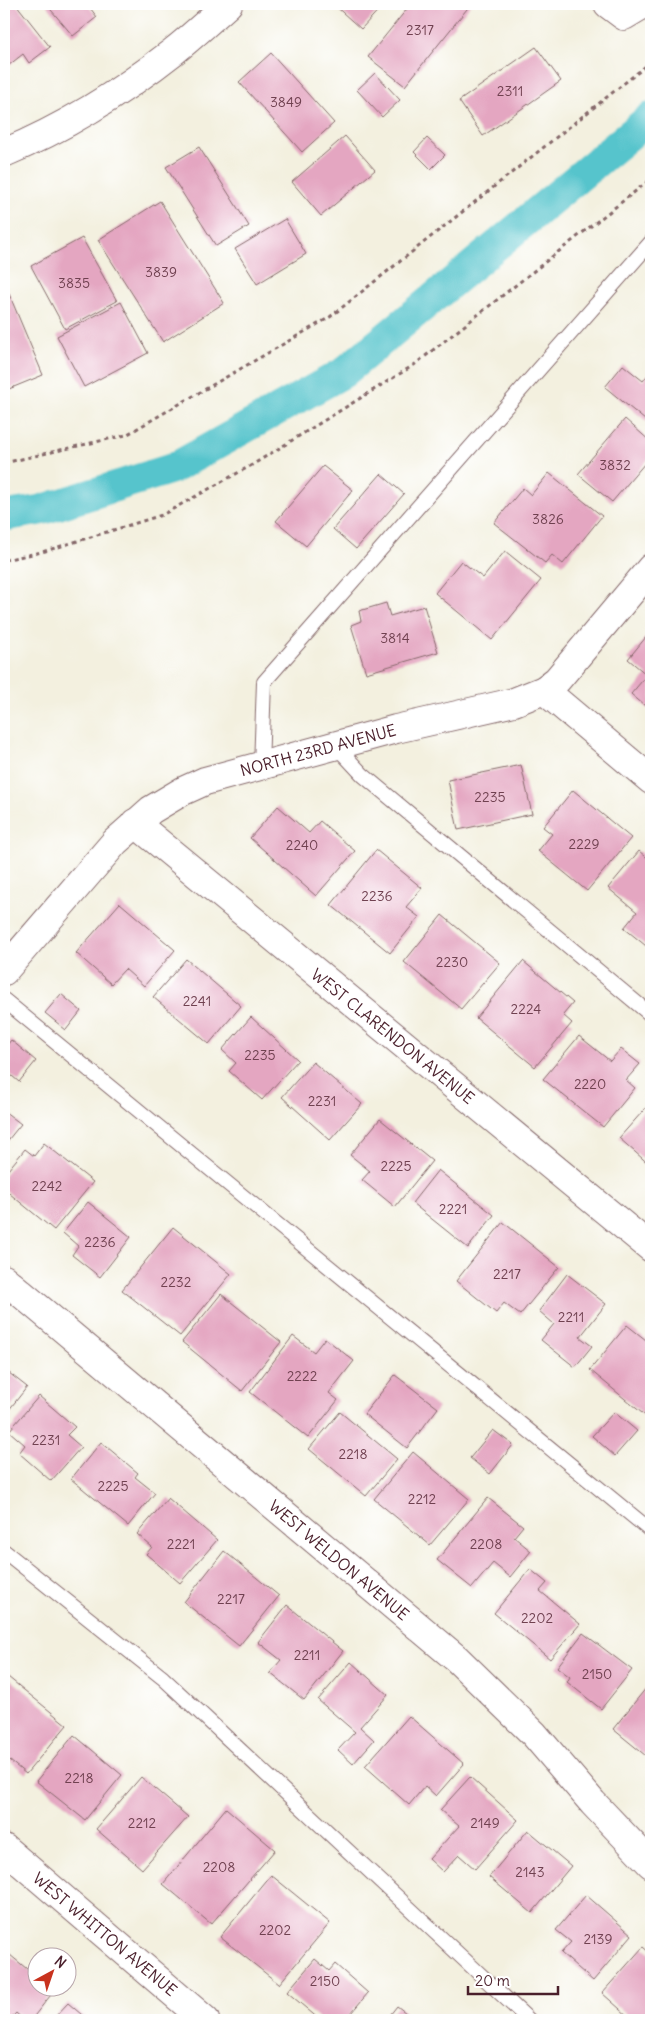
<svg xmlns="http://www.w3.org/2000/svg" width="655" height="2024" font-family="Delius,sans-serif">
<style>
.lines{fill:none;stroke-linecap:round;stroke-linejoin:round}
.canal{stroke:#56c4cc;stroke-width:31}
.building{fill:#e4a6c1}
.service-casing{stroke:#85686a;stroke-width:16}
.minor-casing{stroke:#85686a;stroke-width:30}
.tertiary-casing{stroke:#85686a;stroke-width:30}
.path{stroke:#85686a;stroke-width:3;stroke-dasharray:4 4;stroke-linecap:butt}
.service{stroke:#fff;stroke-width:14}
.minor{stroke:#fff;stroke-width:28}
.tertiary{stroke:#fff;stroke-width:28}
.labels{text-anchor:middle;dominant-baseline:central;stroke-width:5;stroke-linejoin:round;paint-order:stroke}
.number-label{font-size:14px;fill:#704150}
.street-label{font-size:16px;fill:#4a1f2b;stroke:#fff}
</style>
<rect width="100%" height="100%" fill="#fff"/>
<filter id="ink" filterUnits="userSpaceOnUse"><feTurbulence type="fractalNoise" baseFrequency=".02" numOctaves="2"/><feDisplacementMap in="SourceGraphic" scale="10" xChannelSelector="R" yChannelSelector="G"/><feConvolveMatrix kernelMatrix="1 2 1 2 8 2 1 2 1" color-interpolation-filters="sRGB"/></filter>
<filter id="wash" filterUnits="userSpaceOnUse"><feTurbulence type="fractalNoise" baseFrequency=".0096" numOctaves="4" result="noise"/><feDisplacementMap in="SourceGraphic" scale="20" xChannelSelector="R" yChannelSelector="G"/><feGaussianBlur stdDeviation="1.12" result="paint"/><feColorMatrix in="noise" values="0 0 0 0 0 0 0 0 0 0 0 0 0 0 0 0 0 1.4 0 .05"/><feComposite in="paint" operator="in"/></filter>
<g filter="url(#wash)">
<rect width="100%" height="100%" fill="#f3f0df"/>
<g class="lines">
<polyline class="canal" points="4,516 41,510 174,468 343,373 651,117"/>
</g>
<g id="blocks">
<g class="building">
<polygon points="4,4 16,4 50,47 29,63 23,54 4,69"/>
<polygon points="46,4 87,4 97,17 73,36"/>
<polygon points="333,4 384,4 361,29"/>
<polygon points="411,4 471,4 405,86 368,57"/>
<polygon points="536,47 561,81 483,136 459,101"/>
<polygon points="271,53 334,123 302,152 239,82"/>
<polygon points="375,73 400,100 382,117 357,90"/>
<polygon points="345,136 375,170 321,216 292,182"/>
<polygon points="427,138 445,155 431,169 414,152"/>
<polygon points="199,147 249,226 216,246 166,167"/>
<polygon points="160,201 224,303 163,342 98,240"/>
<polygon points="285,219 306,254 257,284 235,249"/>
<polygon points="82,238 117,301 65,329 31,266"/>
<polygon points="4,282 43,375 4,391"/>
<polygon points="121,302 148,353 84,387 57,336"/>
<polygon points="623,365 643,381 651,371 651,425 605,387"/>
<polygon points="625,419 651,442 651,456 612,502 578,474"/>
<polygon points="323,466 353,490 306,546 276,521"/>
<polygon points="549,473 602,516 563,564 552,555 545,563 494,523 523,488 531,495"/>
<polygon points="381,474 404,494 356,549 333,529"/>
<polygon points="505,551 541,580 492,640 435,593 461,561 483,578"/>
<polygon points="386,603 390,616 424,606 438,652 366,673 351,625 361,621 359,611"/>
<polygon points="651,631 651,711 631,694 647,675 628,659"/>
<polygon points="521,765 532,814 458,830 448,780"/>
<polygon points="573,790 631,838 587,891 538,851 552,834 543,827"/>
<polygon points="278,806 309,833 320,821 355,851 316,896 250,838"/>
<polygon points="376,850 422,888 406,907 419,917 390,953 331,905"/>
<polygon points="639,851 651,861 651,950 624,928 637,912 608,888"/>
<polygon points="120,903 175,950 144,986 125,969 111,984 76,953"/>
<polygon points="442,915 500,963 461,1009 404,962"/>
<polygon points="186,959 241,1006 209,1044 153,997"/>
<polygon points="523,961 573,1003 563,1015 572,1023 535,1067 476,1018"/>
<polygon points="61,994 81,1011 66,1030 45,1013"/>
<polygon points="251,1017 298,1060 262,1100 229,1071 236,1063 222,1050"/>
<polygon points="579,1036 610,1061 621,1049 640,1064 626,1080 635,1088 603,1127 543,1079"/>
<polygon points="11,1040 36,1061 19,1082 4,1069 4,1049"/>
<polygon points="313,1062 362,1104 330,1140 282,1097"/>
<polygon points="651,1102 651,1166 619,1138"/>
<polygon points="4,1111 21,1124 4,1145"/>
<polygon points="380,1119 432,1161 395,1207 362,1180 370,1171 350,1155"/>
<polygon points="44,1143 93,1182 54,1230 4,1189 4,1175 25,1149 34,1156"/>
<polygon points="438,1170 494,1215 468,1248 412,1203"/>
<polygon points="88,1202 131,1237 100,1277 72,1255 78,1246 63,1233"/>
<polygon points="503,1222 559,1267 520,1315 504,1303 496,1313 456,1281"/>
<polygon points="173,1227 231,1274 180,1336 122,1290"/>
<polygon points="567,1274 606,1304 580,1337 592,1346 575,1367 541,1340 554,1324 539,1311"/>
<polygon points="221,1294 281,1342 242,1391 182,1342"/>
<polygon points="627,1325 651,1344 651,1413 648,1418 590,1370"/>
<polygon points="293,1336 314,1352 325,1338 354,1361 329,1393 338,1400 308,1438 250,1392"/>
<polygon points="4,1369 27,1387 4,1416"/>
<polygon points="395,1375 438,1408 407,1448 364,1414"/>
<polygon points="39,1396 75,1427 67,1435 81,1447 51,1481 19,1453 25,1445 9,1431"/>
<polygon points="340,1412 397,1459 366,1496 309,1449"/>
<polygon points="614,1412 637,1431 615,1456 592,1436"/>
<polygon points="493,1430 513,1445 490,1474 470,1458"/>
<polygon points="101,1442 138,1473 135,1477 155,1493 128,1526 71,1479"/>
<polygon points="413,1452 469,1499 430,1545 374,1499"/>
<polygon points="168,1498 217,1540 180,1583 146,1554 152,1547 137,1534"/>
<polygon points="488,1498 523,1526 514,1537 531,1551 510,1577 493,1563 472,1588 437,1560"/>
<polygon points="224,1551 279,1596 239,1646 184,1602"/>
<polygon points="530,1569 547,1583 540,1591 580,1624 550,1659 494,1613"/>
<polygon points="287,1605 343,1651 304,1700 270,1673 281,1660 258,1642"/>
<polygon points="583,1633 632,1670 601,1709 567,1682 570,1677 557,1667"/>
<polygon points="351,1662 388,1695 360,1727 374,1740 353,1764 338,1750 355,1732 318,1700"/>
<polygon points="8,1677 67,1725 26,1774 4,1756 4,1683"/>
<polygon points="651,1682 651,1760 613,1729"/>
<polygon points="409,1716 464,1764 436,1796 425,1786 409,1805 365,1766"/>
<polygon points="74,1735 122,1775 85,1820 36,1781"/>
<polygon points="141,1777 188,1817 142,1869 96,1829"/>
<polygon points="470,1777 518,1820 475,1869 459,1855 443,1872 429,1859 459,1826 440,1810"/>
<polygon points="226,1808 275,1850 211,1924 163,1884"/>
<polygon points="528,1830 571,1866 532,1913 489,1877"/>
<polygon points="271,1875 330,1923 279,1984 220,1937"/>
<polygon points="586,1895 632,1935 593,1981 561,1953 571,1942 556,1930"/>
<polygon points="643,1947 651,1954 651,2020 626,2020 629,2017 602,1993"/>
<polygon points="4,1950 38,1978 38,1986 48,1986 54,1991 31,2020 24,2020 16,2013 9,2020 4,2020"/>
<polygon points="315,1959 329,1971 335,1964 368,1993 345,2020 320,2020 287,1992"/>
<polygon points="68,2003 88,2020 52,2020"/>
<polygon points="397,2006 415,2020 386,2020"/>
</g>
</g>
</g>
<g filter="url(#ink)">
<use href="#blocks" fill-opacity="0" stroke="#85686a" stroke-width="1"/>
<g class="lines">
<g class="service-casing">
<g id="service">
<polyline points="335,745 363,775 651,1015"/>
<polyline points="261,766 264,682 651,242"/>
<polyline points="4,1000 651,1531"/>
<polyline points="4,1551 163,1678 529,2020"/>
</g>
</g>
<g class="minor-casing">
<g id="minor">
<polyline points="608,4 624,16 644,4"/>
<path d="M 4,153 C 64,128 122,92 174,51 C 193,36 210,20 228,4"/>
<polyline points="544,690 651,780"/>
<polyline points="135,823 651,1248"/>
<polyline points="4,1279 457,1659 534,1734 593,1803 651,1864"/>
<polyline points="4,1848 205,2020"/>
</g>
</g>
<g class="tertiary-casing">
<polyline id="tertiary" points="4,971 115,842 151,810 183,791 205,781 396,729 514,702 544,690 557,680 651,568"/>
</g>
<g class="path">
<polyline points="4,463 126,435 330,317 651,62"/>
<polyline points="4,560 42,552 162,515 252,465 414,365 651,179"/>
</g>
<use href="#service" class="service"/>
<use href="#minor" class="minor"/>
<use href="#tertiary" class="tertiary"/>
</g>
</g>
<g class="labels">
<g class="number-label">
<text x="420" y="30">2317</text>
<text x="510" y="91">2311</text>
<text x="286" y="102">3849</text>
<text x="161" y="272">3839</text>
<text x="74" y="283">3835</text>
<text x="615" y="465">3832</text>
<text x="548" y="519">3826</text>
<text x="395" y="638">3814</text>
<text x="490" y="797">2235</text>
<text x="584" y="844">2229</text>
<text x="302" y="845">2240</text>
<text x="377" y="896">2236</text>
<text x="452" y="962">2230</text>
<text x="197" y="1001">2241</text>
<text x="526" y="1009">2224</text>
<text x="260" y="1055">2235</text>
<text x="590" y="1084">2220</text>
<text x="322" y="1101">2231</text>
<text x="396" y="1166">2225</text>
<text x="47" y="1186">2242</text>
<text x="453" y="1209">2221</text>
<text x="100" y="1242">2236</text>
<text x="507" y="1274">2217</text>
<text x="176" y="1282">2232</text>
<text x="571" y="1317">2211</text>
<text x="302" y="1376">2222</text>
<text x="46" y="1440">2231</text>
<text x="353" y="1454">2218</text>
<text x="113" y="1486">2225</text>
<text x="422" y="1499">2212</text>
<text x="181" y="1544">2221</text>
<text x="486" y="1544">2208</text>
<text x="231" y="1599">2217</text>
<text x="537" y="1618">2202</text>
<text x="307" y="1655">2211</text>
<text x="597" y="1674">2150</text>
<text x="79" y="1778">2218</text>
<text x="142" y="1823">2212</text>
<text x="485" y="1823">2149</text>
<text x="219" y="1867">2208</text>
<text x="530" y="1872">2143</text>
<text x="275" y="1930">2202</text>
<text x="598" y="1939">2139</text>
<text x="325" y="1981">2150</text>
</g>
<g class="street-label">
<text transform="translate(318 750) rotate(-15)">NORTH 23RD AVENUE</text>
<text transform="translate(393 1036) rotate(39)">WEST CLARENDON AVENUE</text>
<text transform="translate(339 1560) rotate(40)">WEST WELDON AVENUE</text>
<text transform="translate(105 1934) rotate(40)">WEST WHITTON AVENUE</text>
</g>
</g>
<rect width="655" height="2024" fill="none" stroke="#fff" stroke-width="20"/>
<g transform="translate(52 1972) rotate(40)"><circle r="24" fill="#ffffff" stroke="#b7a5aa"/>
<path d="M0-4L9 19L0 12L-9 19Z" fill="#c8321e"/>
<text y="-8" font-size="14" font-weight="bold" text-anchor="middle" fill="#4a1f2b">N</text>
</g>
<path d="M468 1986v8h90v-8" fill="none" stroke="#4a1f2b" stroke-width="2.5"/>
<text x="475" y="1986" font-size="15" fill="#4a1f2b" stroke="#ffffff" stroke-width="4" paint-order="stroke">20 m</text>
</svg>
